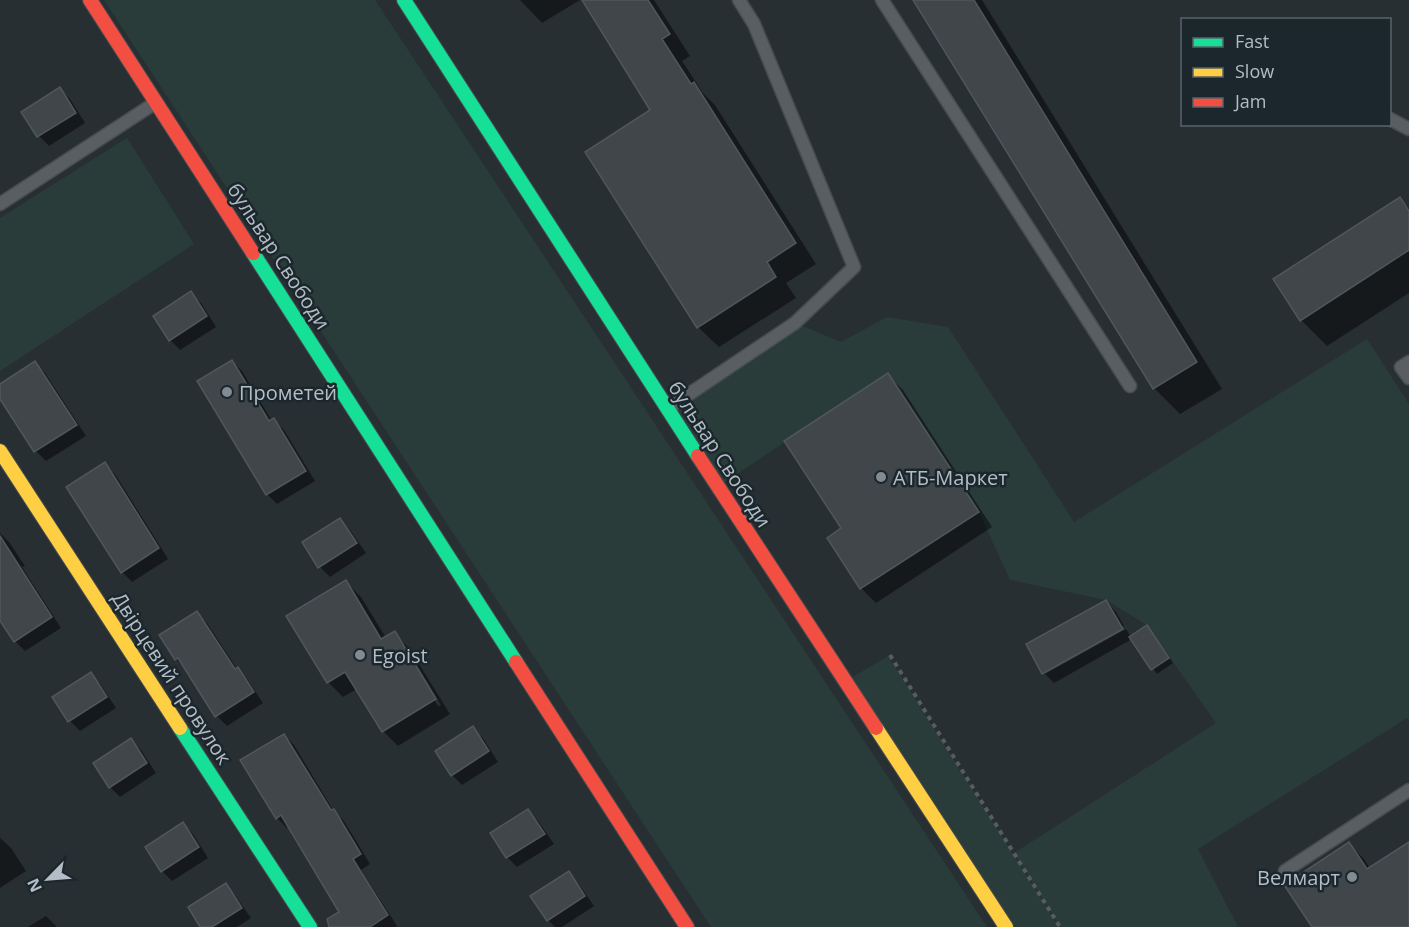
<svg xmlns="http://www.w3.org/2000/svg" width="1409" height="927" font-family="'Open Sans',sans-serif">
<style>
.green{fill:#293c3a}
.shadow{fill:#0007;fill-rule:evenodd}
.building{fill:#40464a;stroke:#50575b;stroke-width:1.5}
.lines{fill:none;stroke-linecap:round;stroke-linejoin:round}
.lane-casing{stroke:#464b4e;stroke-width:15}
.fast-casing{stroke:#464b4e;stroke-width:16}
.slow-casing{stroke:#464b4e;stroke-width:16}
.jam-casing{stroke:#464b4e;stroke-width:16}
.path{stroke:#565c5f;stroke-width:4;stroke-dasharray:4.5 4.5;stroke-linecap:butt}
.lane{stroke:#585e62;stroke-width:12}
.fast{stroke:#16e098;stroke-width:14}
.slow{stroke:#ffcf43;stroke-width:14}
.jam{stroke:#f24e42;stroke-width:14}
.poi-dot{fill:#828b92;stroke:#1c272d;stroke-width:2}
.labels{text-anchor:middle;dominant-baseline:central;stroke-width:5;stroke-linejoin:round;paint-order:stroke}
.street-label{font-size:20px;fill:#b2bdc5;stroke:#1c272d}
.poi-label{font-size:20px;fill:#b2bdc5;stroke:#1c272d;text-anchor:start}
</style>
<rect width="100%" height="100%" fill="#282f33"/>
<g class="green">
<polygon points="104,0 375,0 987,927 711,927"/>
<polygon points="127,138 194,244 0,371 0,218"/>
<polygon points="887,317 948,327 1074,522 1367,339 1409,404 1409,720 1407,718 1198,849 1238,927 1060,927 1014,853 1216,723 1147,625 1106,600 1010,580 979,512 888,373 719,486 667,409 795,323 841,342"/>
<polygon points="888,656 1059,927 1009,927 848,680"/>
</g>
<g class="shadow">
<polygon points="520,0 580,0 542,23"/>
<polygon points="584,0 654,0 690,56 682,61 703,93 715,105 816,264 786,283 796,298 719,347 698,327 652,111"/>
<polygon points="915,0 982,0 1222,389 1180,414 1154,388"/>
<polygon points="60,89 70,99 85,123 49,146 39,136 23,113"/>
<polygon points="1400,199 1409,208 1409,293 1327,346 1301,320"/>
<polygon points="190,293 201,303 216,327 180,350 170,340"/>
<polygon points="232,361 242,371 272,421 274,420 284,430 315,481 277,504 267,494"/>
<polygon points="35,363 45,373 86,436 46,461 36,451 0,396 0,386"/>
<polygon points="888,375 903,390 992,527 876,603 861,588 829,538 843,529"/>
<polygon points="105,464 115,474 168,559 132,582 122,572"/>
<polygon points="340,520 350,530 366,553 330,577 320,567"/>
<polygon points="0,533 9,542 25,566 22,567 61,628 25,651 15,641 0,619"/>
<path d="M 346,582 L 361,597 L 386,638 L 394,633 L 409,648 L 450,714 L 398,746 L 383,731 L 357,689 L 343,697 L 328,682 ZM 403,648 L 407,648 L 441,705 L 438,706 Z"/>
<polygon points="1106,601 1116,612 1124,626 1045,671 1045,674 1028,645"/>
<polygon points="197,613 207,623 237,669 247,679 263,703 227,726 217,716 186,669 176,659"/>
<polygon points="1147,627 1173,663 1157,674 1132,639 1054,683 1045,674 1126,629 1131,637"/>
<polygon points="90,674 100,684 116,708 80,731 70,721"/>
<polygon points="473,728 483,738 498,762 462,785 452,775"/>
<polygon points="284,735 294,745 333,810 344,821 370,864 361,870 397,926 395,927 343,927 341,912 290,826 287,828 277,818"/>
<polygon points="131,740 141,750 156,773 120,797 110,787"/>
<polygon points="528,810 538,821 554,844 517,867 507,857 492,834"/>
<polygon points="183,824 193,834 208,858 172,881 162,871"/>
<polygon points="0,838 11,848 26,871 0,888"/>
<polygon points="1349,844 1364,859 1370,869 1409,844 1409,927 1313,927"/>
<polygon points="568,873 578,883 594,906 562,927 555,927 548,920"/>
<polygon points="225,885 235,895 251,918 237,927 202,927"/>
<polygon points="46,916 57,927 28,927"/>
</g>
<g class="building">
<polygon points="582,0 648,0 670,34 662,39 691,84 694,82 796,243 767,262 776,277 697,328 585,152 650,110"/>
<polygon points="913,0 974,0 1197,362 1153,389"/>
<polygon points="60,87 76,113 37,137 21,112"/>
<polygon points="1400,197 1409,211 1409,250 1300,321 1273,279"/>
<polygon points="191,291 207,316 169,341 153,316"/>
<polygon points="232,360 269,421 274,418 306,471 266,495 197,381"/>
<polygon points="35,361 77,425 34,452 0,399 0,384"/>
<polygon points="888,373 979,512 860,589 827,538 841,528 784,441"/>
<polygon points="105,462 159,548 121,573 66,487"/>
<polygon points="340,518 357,543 318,568 302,542"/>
<polygon points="0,536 52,617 14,642 0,621"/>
<polygon points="346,580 381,639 395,631 436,699 382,732 345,672 327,683 286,616"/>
<polygon points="1106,600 1123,629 1042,674 1026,644"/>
<polygon points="197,611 235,669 238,667 254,692 215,717 178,658 175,660 159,635"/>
<polygon points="1147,625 1169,658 1151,670 1129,637"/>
<polygon points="91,672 107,697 68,722 52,697"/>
<polygon points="473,726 489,751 451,776 435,751"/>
<polygon points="284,734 331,810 334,809 361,854 353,859 388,915 370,927 329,927 327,919 339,912 281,815 276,819 240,760"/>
<polygon points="131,738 147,763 109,788 93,763"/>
<polygon points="528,809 545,834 506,858 490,833"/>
<polygon points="183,822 199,847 161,872 145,847"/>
<polygon points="1349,842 1367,869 1409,842 1409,927 1312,927 1284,885"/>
<polygon points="569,871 585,896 547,921 530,896"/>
<polygon points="226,883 242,908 212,927 200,927 188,907"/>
</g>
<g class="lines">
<g class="lane-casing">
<g id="lane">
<polyline points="882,0 1130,386"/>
<polyline points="1390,119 1409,129"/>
<polyline points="0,204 155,103"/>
<polyline points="1409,362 1401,367 1409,378"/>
<polyline points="667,409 795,323 854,267 754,24 739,0"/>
<polyline points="1285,871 1409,790"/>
</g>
</g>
<g class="fast-casing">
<g id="fast">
<polyline points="404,0 698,456"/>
<polyline points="253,253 516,662"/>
<polyline points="180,728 310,927"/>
</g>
</g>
<g class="slow-casing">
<g id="slow">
<polyline points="0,451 180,728"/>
<polyline points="876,728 1006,927"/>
</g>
</g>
<g class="jam-casing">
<g id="jam">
<polyline points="90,0 253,253"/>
<polyline points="698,456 876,728"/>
<polyline points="516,662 687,927"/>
</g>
</g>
<polyline class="path" points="890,655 1060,927"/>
<use href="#lane" class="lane"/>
<use href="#fast" class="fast"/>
<use href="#slow" class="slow"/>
<use href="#jam" class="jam"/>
</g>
<g class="poi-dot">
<circle cx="227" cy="392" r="6"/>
<circle cx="881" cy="477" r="6"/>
<circle cx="360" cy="655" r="6"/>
<circle cx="1352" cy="877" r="6"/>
</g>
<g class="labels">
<g class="street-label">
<text transform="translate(279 256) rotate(57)">бульвар Свободи</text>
<text transform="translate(720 454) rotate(57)">бульвар Свободи</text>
<text transform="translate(172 678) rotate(57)">Двірцевий провулок</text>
</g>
<g class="poi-label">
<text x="239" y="392">Прометей</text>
<text x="893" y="477">АТБ-Маркет</text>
<text x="372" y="655">Egoist</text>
<text x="1340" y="877" text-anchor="end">Велмарт</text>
</g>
</g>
<rect x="1181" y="18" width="210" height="108" fill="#1c272d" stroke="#58636a" stroke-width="1.5"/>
<rect x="1193" y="38" width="30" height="9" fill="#16e098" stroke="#58636a" stroke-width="1.5"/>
<text x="1235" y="48" font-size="18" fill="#b2bdc5">Fast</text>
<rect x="1193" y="68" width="30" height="9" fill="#ffcf43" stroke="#58636a" stroke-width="1.5"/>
<text x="1235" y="78" font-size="18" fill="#b2bdc5">Slow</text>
<rect x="1193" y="98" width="30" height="9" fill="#f24e42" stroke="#58636a" stroke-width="1.5"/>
<text x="1235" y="108" font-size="18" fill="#b2bdc5">Jam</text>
<g transform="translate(48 879) rotate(245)" stroke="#1c272d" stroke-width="4.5" paint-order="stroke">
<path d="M0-4.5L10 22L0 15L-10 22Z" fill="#b2bdc5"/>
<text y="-9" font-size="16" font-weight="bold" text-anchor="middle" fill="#b2bdc5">N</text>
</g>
</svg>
